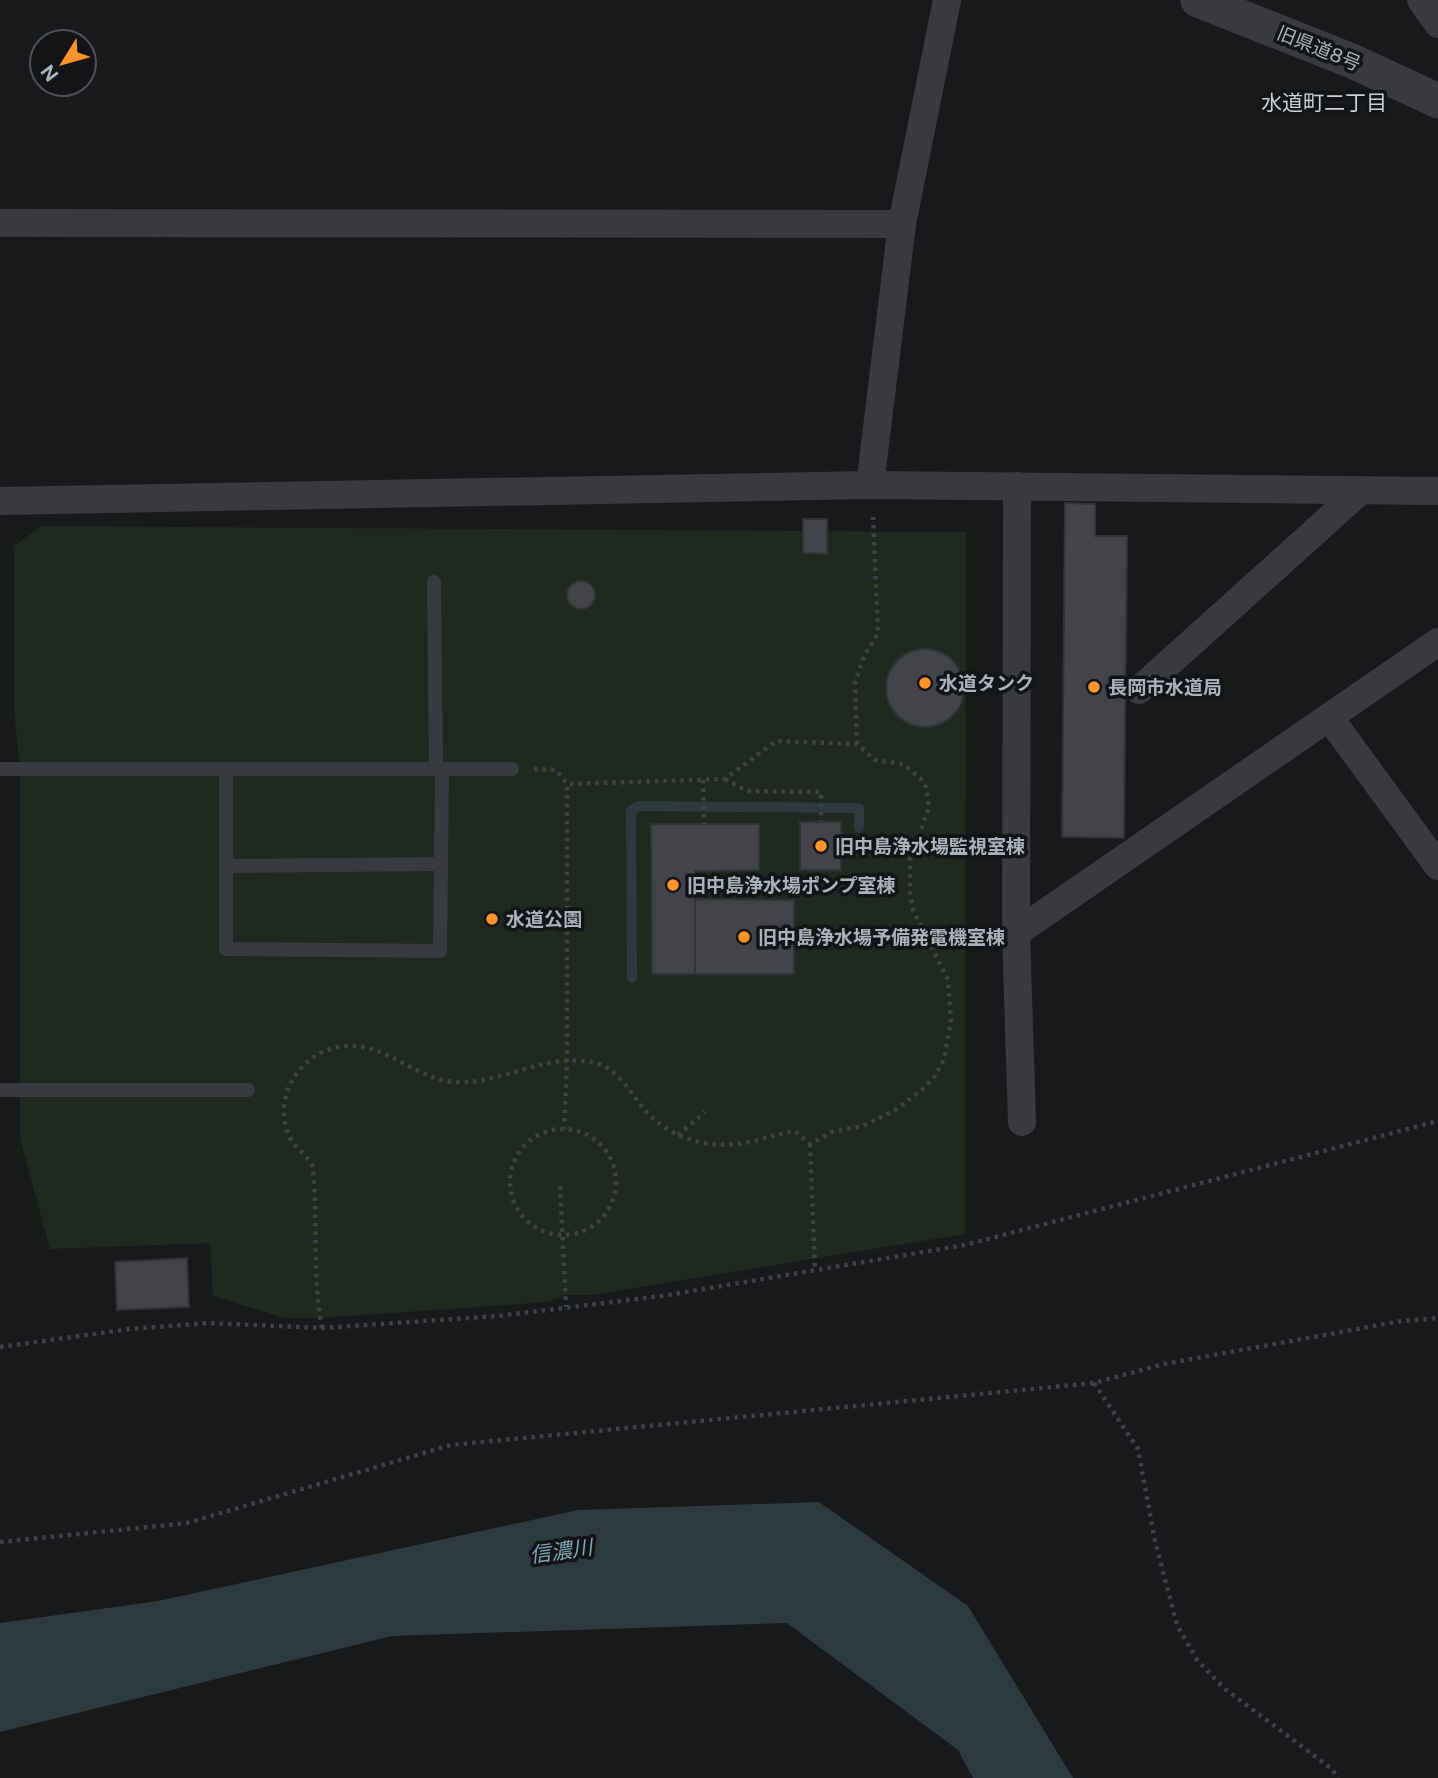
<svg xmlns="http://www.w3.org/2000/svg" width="1438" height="1778" font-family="'Public Sans','Noto Sans JP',sans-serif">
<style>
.green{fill:#202920}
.water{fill:#2d3b40}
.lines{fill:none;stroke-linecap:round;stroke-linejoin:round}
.stream{stroke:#2d3b40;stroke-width:10}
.building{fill:#424448;stroke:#323337;stroke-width:2}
.path{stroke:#3f4347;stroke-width:4.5;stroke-dasharray:3.5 5;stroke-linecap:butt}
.service{stroke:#393b40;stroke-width:14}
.minor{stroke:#393b40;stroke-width:28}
.tertiary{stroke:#393b40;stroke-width:35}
.poi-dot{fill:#ff942c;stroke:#131416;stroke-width:2.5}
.labels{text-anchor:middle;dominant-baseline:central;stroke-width:7;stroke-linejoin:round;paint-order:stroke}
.street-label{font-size:19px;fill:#aab2bb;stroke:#131416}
.poi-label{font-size:19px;font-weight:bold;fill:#aab2bb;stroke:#131416;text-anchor:start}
.neighbourhood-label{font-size:21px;fill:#cbd0d7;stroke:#131416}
.water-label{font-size:21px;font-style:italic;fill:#7ea7b9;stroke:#131416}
</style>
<rect width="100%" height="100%" fill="#18191b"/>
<polygon class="green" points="41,526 966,532 965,1234 592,1295 566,1295 548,1302 320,1318 285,1318 213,1296 210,1243 50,1249 20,1138 20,769 14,709 14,546"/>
<polygon class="water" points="819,1502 968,1606 1073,1778 973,1778 958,1750 787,1623 392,1636 0,1732 0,1623 158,1601 578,1510"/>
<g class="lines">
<polyline class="stream" points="632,978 631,811 638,806 859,808 859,828"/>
</g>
<g class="building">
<polygon points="1065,503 1095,504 1095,536 1127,536 1124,838 1062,837"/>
<polygon points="803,519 827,519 827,554 803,553"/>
<circle cx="581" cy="595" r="14"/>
<circle cx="925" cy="688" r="39"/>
<rect x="800" y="822" width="41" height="48"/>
<polygon points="651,824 759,824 759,870 695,871 695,974 652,974"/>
<polygon points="695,899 794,900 794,974 695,974"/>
<polygon points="187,1258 189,1307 117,1310 115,1262"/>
</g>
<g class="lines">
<g class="path">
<polyline points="857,744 855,683 864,656 878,633 873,517"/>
<polyline points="534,769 556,770 567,784 567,1062 564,1129"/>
<polyline points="725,779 747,791 821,792 821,822"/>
<polyline points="703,780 704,824"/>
<circle cx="563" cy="1182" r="53"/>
<polyline points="678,1135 705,1112"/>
<polyline points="810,1144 815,1270"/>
<polyline points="560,1186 566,1307"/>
<path d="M 322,1328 C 312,1277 318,1222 313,1169 C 312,1159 294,1147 289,1136 C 271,1095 303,1047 348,1046 C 386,1044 415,1078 453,1082 C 502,1086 548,1049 599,1064 C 617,1070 629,1090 640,1104 C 665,1138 709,1151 749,1142 C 765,1139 779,1133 795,1131 L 810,1144 L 832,1132 L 863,1126 L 897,1109 L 923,1089 L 935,1076 L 944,1059 L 951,1022 L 948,980 L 913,910 L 910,893 L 910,858 L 929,808 L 926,787 L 920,778 L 903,764 L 875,760 L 857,744 L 776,741 L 725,779 L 567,784"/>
<polyline points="0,1347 130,1329 208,1323 322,1328 498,1316 662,1296 965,1245 1438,1121"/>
<polyline points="1094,1383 1138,1449 1155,1541 1177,1625 1197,1660 1225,1689 1332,1769 1338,1778"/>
<polyline points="0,1542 187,1523 451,1445 1094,1383 1164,1364 1402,1321 1438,1318"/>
</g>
<g class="service">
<polyline points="434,582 436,769"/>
<polyline points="0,769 512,769"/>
<polyline points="226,769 226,949 440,951 442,769"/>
<polyline points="226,866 441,864"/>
<polyline points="0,1090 248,1090"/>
</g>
<g class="minor">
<polyline points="1421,0 1438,24"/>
<polyline points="0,223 902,224"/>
<polyline points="870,485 902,224 947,0"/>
<polyline points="1017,486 1016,933 1022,1122"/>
<polyline points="0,501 870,485 1438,491"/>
<polyline points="1139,690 1360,491"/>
<polyline points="1329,717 1438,866"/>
<polyline points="1016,933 1438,642"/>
</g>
<polyline class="tertiary" points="1198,0 1352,61 1438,101"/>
</g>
<g class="poi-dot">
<circle cx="925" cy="683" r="7"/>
<circle cx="1094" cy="687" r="7"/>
<circle cx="821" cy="846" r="7"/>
<circle cx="673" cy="885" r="7"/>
<circle cx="492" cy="919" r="7"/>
<circle cx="744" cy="937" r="7"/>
</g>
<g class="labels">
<g class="street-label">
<text transform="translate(1319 48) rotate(22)">旧県道8号</text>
</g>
<g class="poi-label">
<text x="939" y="683">水道タンク</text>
<text x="1108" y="687">長岡市水道局</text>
<text x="835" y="846">旧中島浄水場監視室棟</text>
<text x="687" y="885">旧中島浄水場ポンプ室棟</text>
<text x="506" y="919">水道公園</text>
<text x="758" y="937">旧中島浄水場予備発電機室棟</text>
</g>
<g class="neighbourhood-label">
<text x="1324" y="102">水道町二丁目</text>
</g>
<g class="water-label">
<text transform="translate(561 1551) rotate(-8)">信濃川</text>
</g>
</g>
<g transform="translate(63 63) rotate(233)"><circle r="33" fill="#131416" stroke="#4f5358" stroke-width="2"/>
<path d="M0-5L12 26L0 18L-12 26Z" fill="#ff942c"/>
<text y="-10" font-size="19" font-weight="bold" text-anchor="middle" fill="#aab2bb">N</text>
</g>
</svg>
